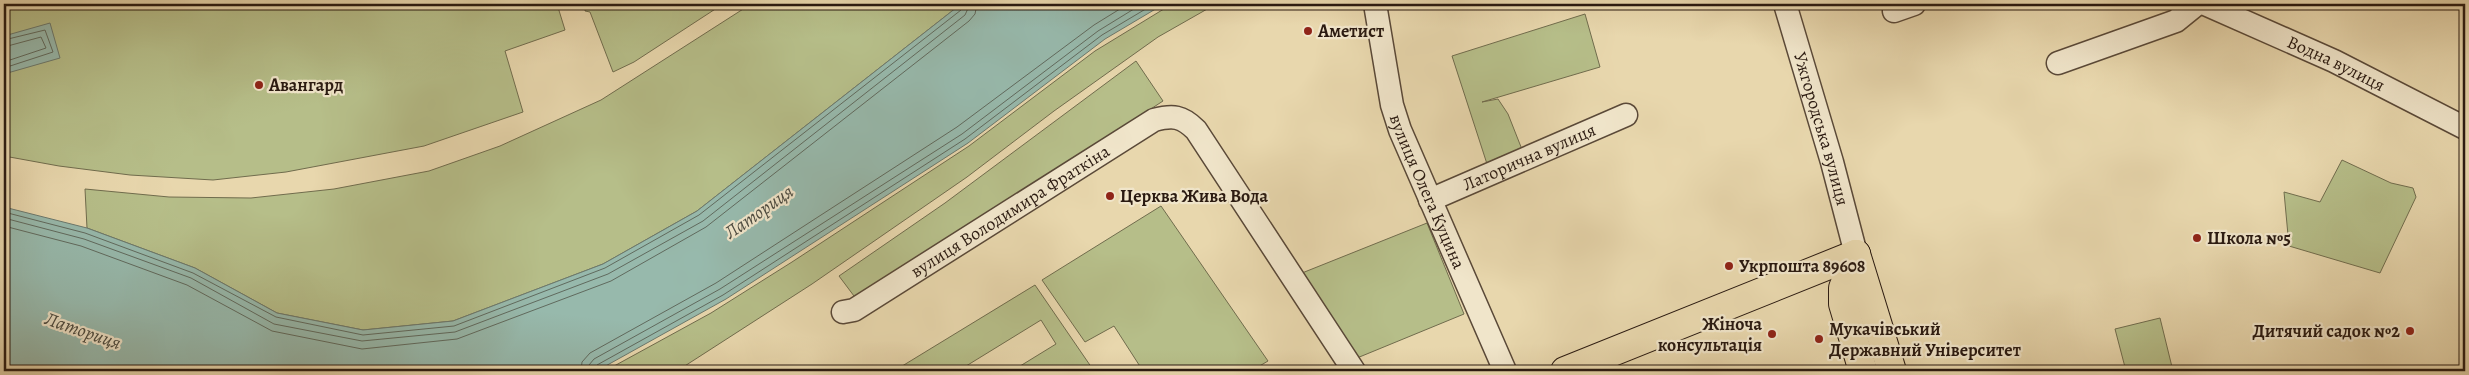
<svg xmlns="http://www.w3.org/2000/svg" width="2469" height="375" font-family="Alegreya,serif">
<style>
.green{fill:#b6be89;stroke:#706c4d}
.water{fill:#97b9ac;stroke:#6b796e}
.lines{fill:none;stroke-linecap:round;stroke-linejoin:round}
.shore{stroke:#606a5e;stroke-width:1}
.minor-casing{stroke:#5a4938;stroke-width:25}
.major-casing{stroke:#2a1a11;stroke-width:30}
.minor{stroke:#f0e5ca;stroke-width:22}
.major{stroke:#e8d7ad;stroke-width:28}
.poi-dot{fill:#8f2418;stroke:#f0e5ca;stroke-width:2}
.labels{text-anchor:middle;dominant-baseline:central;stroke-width:4.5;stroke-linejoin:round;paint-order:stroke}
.poi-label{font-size:18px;font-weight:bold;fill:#2a1a11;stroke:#f0e5ca;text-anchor:start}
.street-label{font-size:18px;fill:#2a1a11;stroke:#f0e5ca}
.water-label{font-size:19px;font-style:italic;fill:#4b4a40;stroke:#f0e5ca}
</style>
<rect width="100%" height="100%" fill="#e8d7ad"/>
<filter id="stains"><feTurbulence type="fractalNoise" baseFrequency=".004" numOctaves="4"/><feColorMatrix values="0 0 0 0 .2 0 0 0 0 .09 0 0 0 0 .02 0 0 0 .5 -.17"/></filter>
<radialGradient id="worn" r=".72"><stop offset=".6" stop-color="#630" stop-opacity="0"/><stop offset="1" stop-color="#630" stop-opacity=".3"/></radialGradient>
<g class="green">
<polygon points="4,4 557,4 565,30 505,51 523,112 424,146 286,172 213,180 130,175 59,166 4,156"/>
<polygon points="586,4 723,4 634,62 613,72 590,12 585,11"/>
<polygon points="751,4 961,4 697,211 603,264 453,321 363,330 277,313 195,268 87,228 85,189 169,197 251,198 334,189 429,171 500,146 601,100"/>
<polygon points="1172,4 1216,4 1158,37 1054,111 967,177 812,284 677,371 605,371 711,313 792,262 969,146 1095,51"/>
<polygon points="1585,14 1600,67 1482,102 1498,99 1508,114 1523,152 1488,167 1452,56"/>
<polygon points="1136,61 1163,101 857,300 839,276 945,203"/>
<polygon points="2342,160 2391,183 2413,188 2416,197 2380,273 2289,246 2284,192 2320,202"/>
<polygon points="1161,206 1268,361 1251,371 1143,371 1114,326 1085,342 1042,280"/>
<polygon points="1427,223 1464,314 1357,358 1302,273"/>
<polygon points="1035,285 1094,371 1012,371 1056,344 1041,320 958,371 894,371"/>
<polygon points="2160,318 2173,371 2126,371 2115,329"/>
</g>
<g class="water">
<polygon points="961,4 1164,4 1105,39 968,143 726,299 602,368 593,371 4,371 4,207 87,228 195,268 277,313 363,330 453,321 603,264 697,211"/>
<polygon points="50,23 60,58 4,74 4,36"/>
</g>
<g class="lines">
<g class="shore">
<polyline points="4,40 45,30 53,52 4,68"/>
<polyline points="4,47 41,37 46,48 4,62"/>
<polyline points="4,212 85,233 193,273 276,317 363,335 454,326 605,268 699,215 961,10 963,4"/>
<polyline points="4,218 84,239 191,278 274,324 362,341 455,332 608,274 703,221 965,15 970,4"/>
<polyline points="4,226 81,246 187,285 272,331 362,349 457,339 611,281 706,227 969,21 975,14 977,4"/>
<polyline points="581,371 582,362 590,353 716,283 957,127 1094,25 1128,4"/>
<polyline points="588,371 589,365 594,359 720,289 962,134 1098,31 1142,4"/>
<polyline points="595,371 597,365 723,295 965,139 1102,35 1154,4"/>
</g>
<g class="minor-casing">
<g id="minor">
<path id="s1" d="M 1375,4 L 1392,105 L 1400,130 L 1505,371"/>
<path id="s2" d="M 1785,4 L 1832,162 L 1856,254"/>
<path id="s3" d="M 2205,4 L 2334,61 L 2465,128"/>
<polyline points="1894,11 1914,4"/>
<polyline points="2058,63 2176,21 2197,4"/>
<path id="s4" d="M 1430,200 L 1626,115"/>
<path id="s5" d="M 843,312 L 854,310 L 1154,120 C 1173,115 1182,116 1196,130 L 1354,371"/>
</g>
</g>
<g class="major-casing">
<g id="major">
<polyline points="1856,254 1843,288 1843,304 1863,371"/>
<polyline points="1856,254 1892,371"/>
<polyline points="1565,371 1856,254"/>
</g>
</g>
<use href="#minor" class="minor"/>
<use href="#major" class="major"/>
</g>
<g class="poi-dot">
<circle cx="1308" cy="31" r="5"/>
<circle cx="259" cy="85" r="5"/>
<circle cx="1110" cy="196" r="5"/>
<circle cx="2197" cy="238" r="5"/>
<circle cx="1729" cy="266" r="5"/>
<circle cx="2410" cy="331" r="5"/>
<circle cx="1772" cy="334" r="5"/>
<circle cx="1819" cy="339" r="5"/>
</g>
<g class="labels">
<g class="poi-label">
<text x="1318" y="31">Аметист</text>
<text x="269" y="85">Авангард</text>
<text x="1120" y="196">Церква Жива Вода</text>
<text x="2207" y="238">Школа №5</text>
<text x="1739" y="266">Укрпошта 89608</text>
<text x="1762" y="324" text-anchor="end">Жіноча<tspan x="1762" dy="21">консультація</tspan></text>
<text x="1829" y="329">Мукачівський<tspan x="1829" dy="21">Державний Університет</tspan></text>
<text x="2400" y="331" text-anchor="end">Дитячий садок №2</text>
</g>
<g class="street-label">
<text stroke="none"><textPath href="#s3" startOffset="144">Водна вулиця</textPath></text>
<text stroke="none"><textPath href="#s2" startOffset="130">Ужгородська вулиця</textPath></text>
<text stroke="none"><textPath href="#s4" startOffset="108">Латорична вулиця</textPath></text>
<text stroke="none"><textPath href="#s1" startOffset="196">вулиця Олега Куцина</textPath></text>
<text stroke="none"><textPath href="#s5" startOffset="196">вулиця Володимира Фраткіна</textPath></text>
</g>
<g class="water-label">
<text transform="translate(759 212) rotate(-35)">Латориця</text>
<text transform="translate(83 331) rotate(19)">Латориця</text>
</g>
</g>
<rect width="2469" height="375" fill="none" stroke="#e8d7ad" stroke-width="20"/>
<rect x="5" y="5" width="2459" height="365" fill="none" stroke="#2a1a11" stroke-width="2.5"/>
<rect x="10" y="10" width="2449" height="355" fill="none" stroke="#2a1a11"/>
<rect width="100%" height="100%" filter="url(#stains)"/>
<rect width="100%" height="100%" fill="url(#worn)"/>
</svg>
